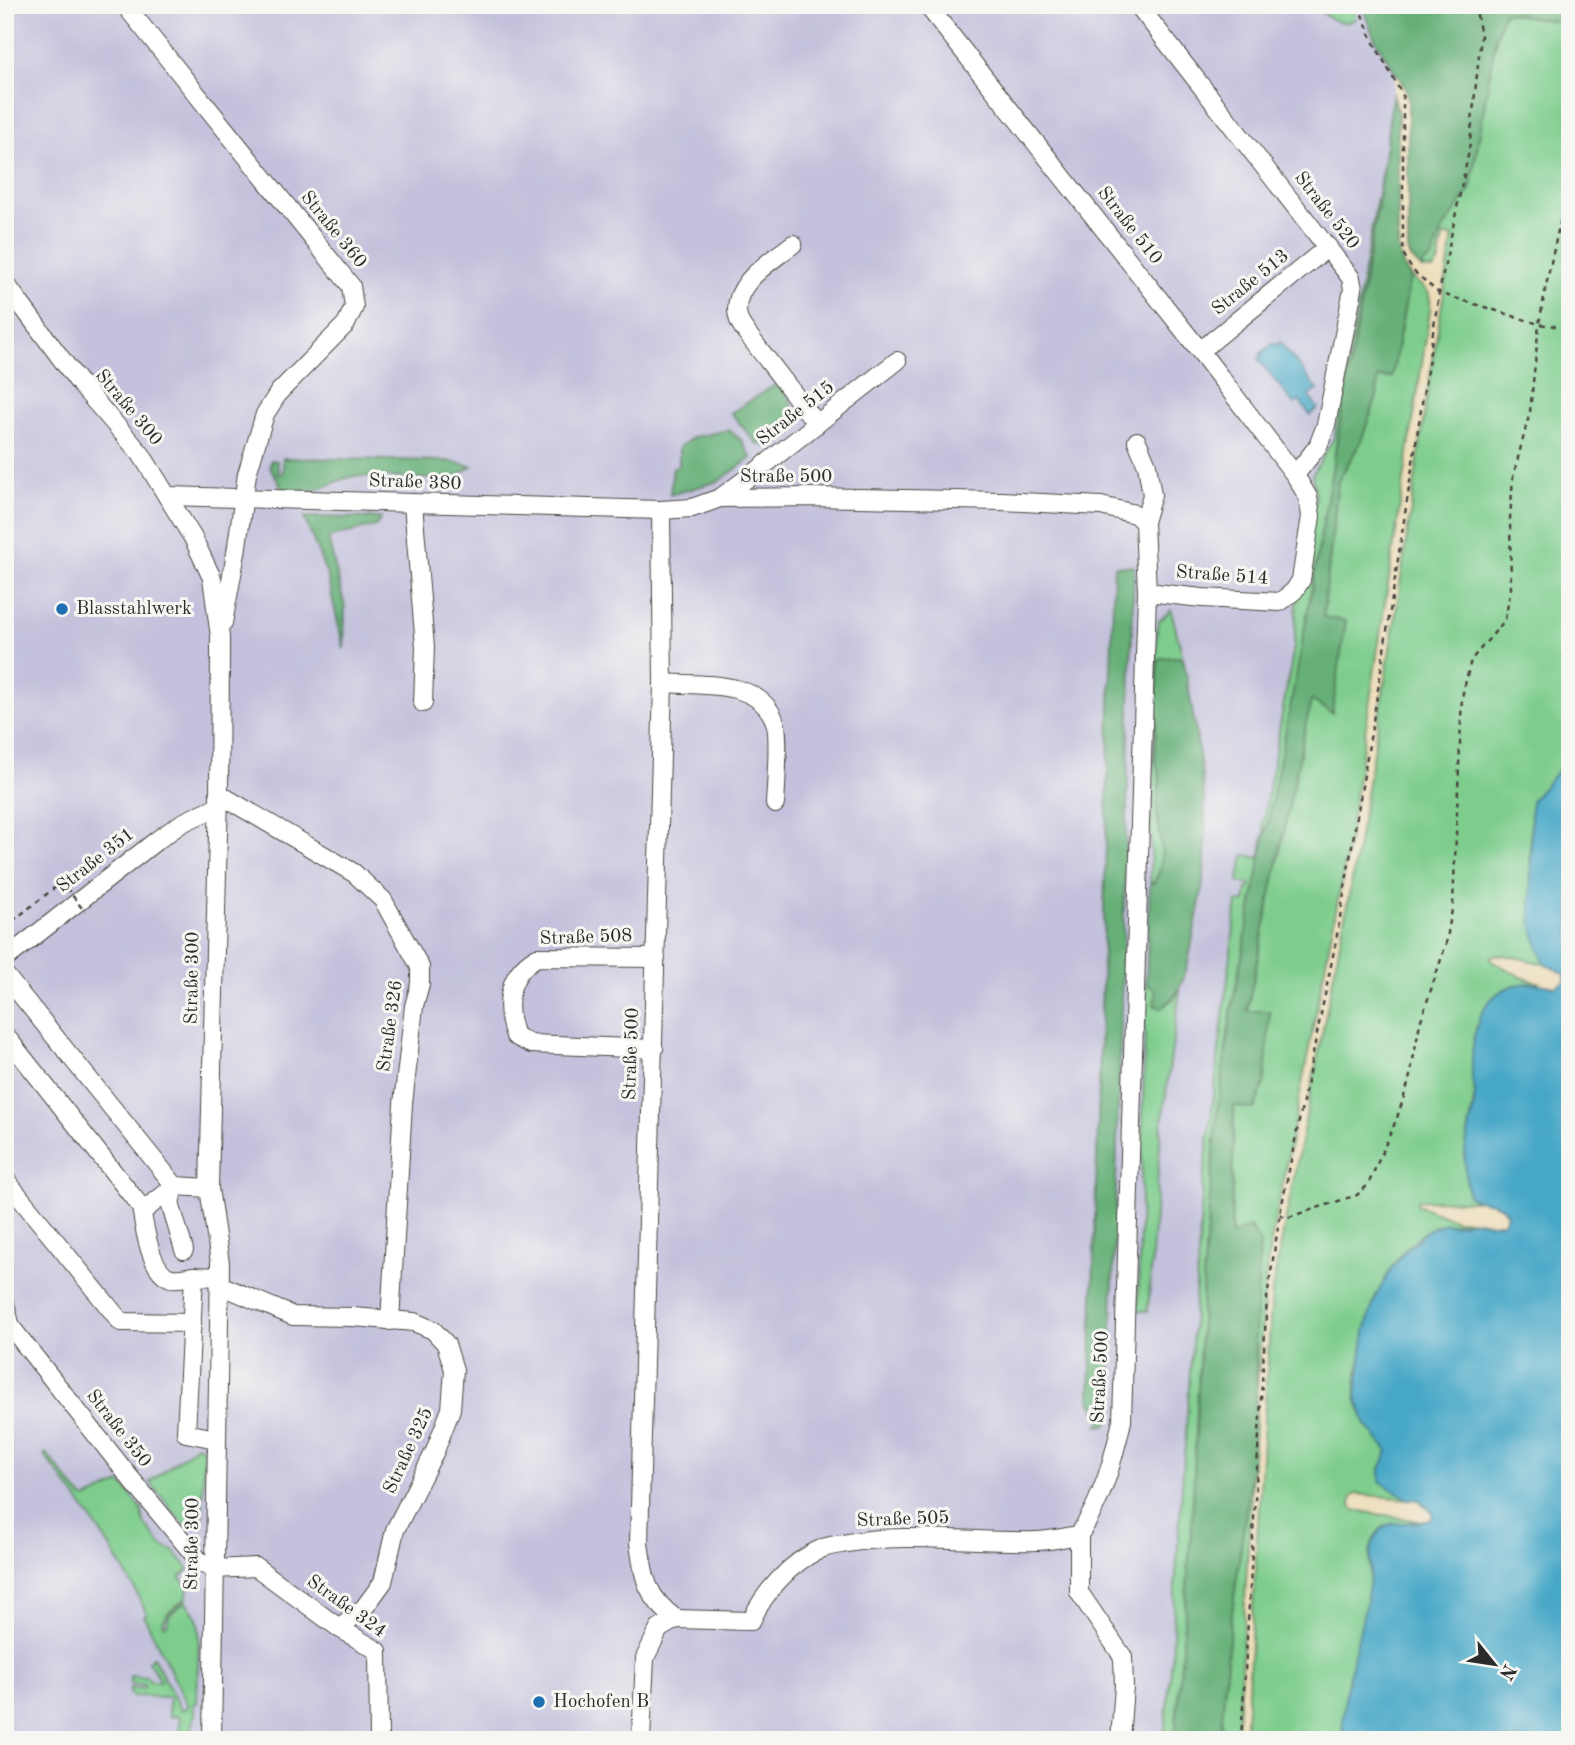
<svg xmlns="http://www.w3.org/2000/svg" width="1575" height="1745" font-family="'Old Standard TT',serif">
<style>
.industrial{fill:#c3c1db}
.green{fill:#7ecd8d;stroke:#547c5c;stroke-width:2}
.forest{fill:#66b078;stroke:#486e52;stroke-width:2}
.water{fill:#47a7c7;stroke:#396979;stroke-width:2}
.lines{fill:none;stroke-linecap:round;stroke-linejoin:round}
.minor-casing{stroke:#484640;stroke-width:20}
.path{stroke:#484640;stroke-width:2.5;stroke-dasharray:5 5;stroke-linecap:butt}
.minor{stroke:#fff;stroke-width:18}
.path-bridge{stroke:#484640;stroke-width:2.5;stroke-dasharray:5 5;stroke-linecap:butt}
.poi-dot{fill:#1f6fb2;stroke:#f6f6f2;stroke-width:2.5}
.labels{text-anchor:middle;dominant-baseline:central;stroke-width:6;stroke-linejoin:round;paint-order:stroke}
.street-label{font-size:19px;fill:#2b2b2b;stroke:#f6f6f2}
.poi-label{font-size:19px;fill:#2b2b2b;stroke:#f6f6f2;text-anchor:start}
</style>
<rect width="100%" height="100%" fill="#f6f6f2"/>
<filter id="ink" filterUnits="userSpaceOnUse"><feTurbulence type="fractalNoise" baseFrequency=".0143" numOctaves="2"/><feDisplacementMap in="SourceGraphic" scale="14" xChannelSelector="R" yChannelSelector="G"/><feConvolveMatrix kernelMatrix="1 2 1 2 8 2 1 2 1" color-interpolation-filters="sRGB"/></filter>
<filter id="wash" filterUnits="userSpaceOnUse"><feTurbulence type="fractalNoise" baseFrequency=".00686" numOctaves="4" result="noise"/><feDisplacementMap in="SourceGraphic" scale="28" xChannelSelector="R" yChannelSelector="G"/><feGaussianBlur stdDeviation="1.57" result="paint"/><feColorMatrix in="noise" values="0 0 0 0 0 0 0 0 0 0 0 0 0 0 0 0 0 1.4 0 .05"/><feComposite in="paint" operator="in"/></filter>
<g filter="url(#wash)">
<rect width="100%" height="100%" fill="#edddba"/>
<polygon class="industrial" points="5,5 1361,5 1376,41 1396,71 1393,93 1395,97 1394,109 1362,304 1337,429 1287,732 1232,1007 1211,1176 1175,1740 5,1740"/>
<g class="green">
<path d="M 1313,5 L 1355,5 L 1352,7 L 1356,19 C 1339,28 1327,17 1313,5 Z"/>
<path d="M 1504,12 L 1570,24 L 1570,659 L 1562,658 L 1559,661 L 1570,669 L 1570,757 L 1531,802 C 1531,856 1525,913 1545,964 L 1504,955 L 1491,956 L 1491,960 L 1521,977 L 1540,983 L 1528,983 L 1475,1036 L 1472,1078 L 1475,1093 L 1465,1154 L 1468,1195 L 1475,1201 L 1417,1200 L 1417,1205 L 1456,1220 L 1474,1220 C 1458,1225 1442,1221 1428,1230 C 1386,1256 1371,1309 1362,1354 C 1359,1367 1354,1383 1356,1396 C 1360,1419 1375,1433 1388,1451 L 1380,1469 L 1387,1487 L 1398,1490 L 1407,1499 L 1357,1494 L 1352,1497 L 1351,1506 L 1354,1510 L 1419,1521 C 1407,1525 1393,1520 1382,1528 C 1376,1533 1371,1544 1370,1552 C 1369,1563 1370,1574 1369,1585 C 1363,1637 1340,1686 1343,1740 L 1245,1740 L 1272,1290 L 1352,880 L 1396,613 L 1428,389 L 1453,237 L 1443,236 L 1438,263 L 1433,270 L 1422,269 L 1423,264 L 1432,258 L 1441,232 L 1470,190 L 1496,36 Z"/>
<polygon points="1382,170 1377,209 1287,732 1232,1007 1217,1114 1203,1278 1192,1522 1175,1740 1164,1738 1172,1657 1175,1589 1203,1184 1237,902 1245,902 1247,888 1250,888 1251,884 1238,882 1244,855 1260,858 1265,828 1262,827 1294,647 1297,598 1316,497 1312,475 1334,438"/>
<path d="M 1410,276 C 1424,291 1432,286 1430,311 L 1344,869 L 1267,1263 L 1257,1387 L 1255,1336 L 1231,1236 L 1234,1106 L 1270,1011 L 1247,1011 L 1311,699 L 1332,713 L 1323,617 L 1338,481 L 1361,441 L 1377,396 L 1378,378 L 1392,377 Z"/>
<path d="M 1171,610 L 1184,662 L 1182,659 L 1155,759 C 1165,782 1156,791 1157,813 C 1159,836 1168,861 1153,883 L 1150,883 L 1157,629 L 1159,621 Z"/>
<polygon points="1146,983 1173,1000 1180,990 1161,1129 1148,1311 1138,1311"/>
<polygon points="197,1445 204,1449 202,1527 186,1527 150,1482"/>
<path d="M 46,1453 L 80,1495 L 86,1499 L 121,1483 L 142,1510 L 144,1523 L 162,1546 L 174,1551 L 189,1569 L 180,1578 L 187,1586 L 197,1577 L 188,1589 L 186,1598 L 168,1613 L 163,1622 L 165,1625 L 167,1624 L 169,1615 L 186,1601 L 197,1618 L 199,1628 L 197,1703 L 193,1704 L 195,1715 L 191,1728 L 192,1740 L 179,1740 L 180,1717 L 169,1716 L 169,1697 L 132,1696 L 130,1694 L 130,1688 L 144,1689 L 144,1685 L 130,1684 L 130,1676 L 147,1677 L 150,1681 L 161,1681 L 148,1661 L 153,1657 L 181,1710 L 188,1706 L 144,1616 L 147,1614 C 119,1555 84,1506 44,1455 Z"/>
<polygon points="1253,1458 1237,1740 1220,1740 1230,1627"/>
</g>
<g class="forest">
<polygon points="1361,5 1570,5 1570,24 1504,12 1496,36 1470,190 1441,232 1432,258 1423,264 1422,269 1410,257 1408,250 1408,99 1406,89 1376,41"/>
<polygon points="1393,93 1398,114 1398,248 1403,266 1410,276 1392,377 1378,378 1377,396 1361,441 1338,481 1323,617 1346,621 1332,713 1311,700 1247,1011 1270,1011 1265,1081 1254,1109 1234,1106 1231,1235 1250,1227 1260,1243 1255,1336 1257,1387 1253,1458 1230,1627 1220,1740 1175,1740 1192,1522 1203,1278 1217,1114 1232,1007 1300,656 1377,209"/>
<path d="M 775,385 C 790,394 796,408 793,425 L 765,446 L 756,443 L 731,413 Z"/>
<polygon points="729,430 742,441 751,458 719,481 670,495 673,467 679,466 679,447 694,437"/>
<path d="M 283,458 L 446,461 L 472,466 L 456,477 L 436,479 L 354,476 C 342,478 333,484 322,488 C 314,492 292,490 283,490 L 270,467 L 271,460 L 277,461 L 279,474 L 283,473 Z"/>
<polygon points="304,517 381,518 376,526 328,538 345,607 344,649 327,575"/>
<polygon points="1114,566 1134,566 1109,1421 1106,1426 1098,1426 1103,1419 1090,1399"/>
<path d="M 1180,657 L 1184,662 C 1196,731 1210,803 1204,874 C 1202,895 1197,916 1193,937 C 1188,964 1185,991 1162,1008 L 1154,1005 L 1156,991 L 1146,983 L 1150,883 L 1154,883 C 1168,861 1159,836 1157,813 C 1156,791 1165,782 1155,759 L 1158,661 L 1161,658 Z"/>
</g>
<g class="water">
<polygon points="1280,342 1318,390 1309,396 1318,408 1310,415 1299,401 1294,404 1258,359 1262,356 1260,354 1274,343 1276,345"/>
<path d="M 1570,757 L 1570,1740 L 1343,1740 C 1340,1687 1361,1638 1369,1586 C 1372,1567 1366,1546 1381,1530 C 1391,1520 1398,1524 1410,1523 C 1416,1523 1425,1521 1431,1520 L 1433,1513 L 1419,1500 L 1407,1499 C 1398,1491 1389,1489 1380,1481 L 1380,1469 L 1388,1451 L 1366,1425 L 1356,1395 L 1365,1331 L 1375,1298 L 1392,1267 L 1406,1250 L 1426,1231 L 1444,1223 L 1455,1225 L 1474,1220 L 1492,1224 L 1503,1222 L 1507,1215 C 1500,1198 1481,1206 1468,1195 C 1467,1181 1464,1166 1465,1152 C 1467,1132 1475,1112 1475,1093 C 1475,1088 1472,1082 1472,1077 C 1471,1044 1474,1003 1507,988 C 1523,981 1539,983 1555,987 L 1565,982 L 1565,974 L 1545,964 L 1536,941 L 1531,919 L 1531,801 Z"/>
</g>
</g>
<g filter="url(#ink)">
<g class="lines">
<g class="minor-casing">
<g id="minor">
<polyline points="125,5 351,286 354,307 346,324 279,392 265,414 247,474 236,553 223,623"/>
<polyline points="927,5 1200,351 1295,475 1308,497 1311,516 1301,580 1294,591 1280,602 1202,598 1147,592"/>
<polyline points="1138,5 1351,278 1353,289 1326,425 1318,446 1295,475"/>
<path d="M 793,244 C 772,261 730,284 738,317 C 739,322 743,328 746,332 L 817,424"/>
<polyline points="5,283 80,384 141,454 193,538 212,578 220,637 220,655 219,794 209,1188 220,1263 212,1740"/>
<polyline points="1200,351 1328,247"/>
<polyline points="1137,441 1147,465 1152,495 1144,522"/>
<path d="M 167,496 L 661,510 L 692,508 L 720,498 L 811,497 L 1002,501 L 1101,506 L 1135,514 L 1144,522 L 1147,592 L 1122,1421 C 1112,1464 1103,1498 1079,1535"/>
<polyline points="720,498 753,474 897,361"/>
<polyline points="413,504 425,647 423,703"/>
<path d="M 661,510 L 663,683 L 639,1543 C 644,1578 646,1597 676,1619"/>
<path d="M 663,683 C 700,686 760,678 775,722 C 780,734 776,787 775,804"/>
<polyline points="219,794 354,873 383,900 420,967 420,984 414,1006 403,1104 390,1321"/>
<polyline points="5,959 156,841 182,823 218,806"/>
<polyline points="5,975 175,1186 209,1188"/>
<polyline points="5,1035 141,1207 147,1208 175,1186"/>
<path d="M 654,1049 L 531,1044 L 515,1036 C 504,1006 507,974 537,957 L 656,958"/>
<polyline points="5,1179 121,1322 192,1323"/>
<polyline points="175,1186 170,1203 184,1250"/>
<path d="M 141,1207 C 144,1226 150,1272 171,1278 C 177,1279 187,1277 194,1276"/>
<polyline points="220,1285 293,1316 353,1317 414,1322 433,1330 446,1344 454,1370 451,1409 435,1451 395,1530 383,1582 364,1608 339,1628"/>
<polyline points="5,1304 11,1327 131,1479 201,1563 214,1569 256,1567 339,1628 378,1651 379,1740"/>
<polyline points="216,1439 186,1433 194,1276 220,1277"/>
<polyline points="1079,1535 1079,1592 1123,1657 1124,1686 1120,1740"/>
<path d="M 676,1619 L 751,1621 C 764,1592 792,1561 821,1549 C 827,1546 836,1545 842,1544 C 906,1531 972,1543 1036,1541 C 1050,1541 1065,1537 1079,1535"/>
<polyline points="641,1740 645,1658 659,1629 676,1619"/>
</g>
</g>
<g class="path">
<polyline points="1358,5 1374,43 1403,96 1403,253 1412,270 1439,293 1539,324 1570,328"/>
<polyline points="1280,1214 1286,1218 1357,1195 1368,1185 1397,1118 1409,1081 1420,1023 1446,944 1453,904 1462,697 1471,660 1505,620 1511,588 1510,519 1513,477 1530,412 1539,324 1548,276 1559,226 1570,194"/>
<polyline points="1241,1740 1267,1298 1280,1214 1336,941 1374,715 1439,293 1469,151 1481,36 1475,5"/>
</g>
<use href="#minor" class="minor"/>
<polyline class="path-bridge" points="5,927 62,882 85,912"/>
</g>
</g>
<g class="poi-dot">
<circle cx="62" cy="609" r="7"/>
<circle cx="539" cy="1702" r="7"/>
</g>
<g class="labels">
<g class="street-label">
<text transform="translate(1326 211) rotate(52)">Straße 520</text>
<text transform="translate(1129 226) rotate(52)">Straße 510</text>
<text transform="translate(333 230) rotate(51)">Straße 360</text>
<text transform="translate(1251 283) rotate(-39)">Straße 513</text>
<text transform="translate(128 408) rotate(50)">Straße 300</text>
<text transform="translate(796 414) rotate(-38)">Straße 515</text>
<text x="786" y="477">Straße 500</text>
<text transform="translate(415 483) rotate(2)">Straße 380</text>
<text transform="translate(1222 576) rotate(4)">Straße 514</text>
<text transform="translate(96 861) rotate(-38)">Straße 351</text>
<text transform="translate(586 938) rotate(-2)">Straße 508</text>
<text transform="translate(193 978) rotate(-89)">Straße 300</text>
<text transform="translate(391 1026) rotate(-82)">Straße 326</text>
<text transform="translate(632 1054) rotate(-88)">Straße 500</text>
<text transform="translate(1101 1377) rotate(-87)">Straße 500</text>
<text transform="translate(118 1429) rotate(52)">Straße 350</text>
<text transform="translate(409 1451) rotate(-65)">Straße 325</text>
<text transform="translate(903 1520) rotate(-2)">Straße 505</text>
<text transform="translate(193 1544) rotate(-89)">Straße 300</text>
<text transform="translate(346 1607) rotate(36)">Straße 324</text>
</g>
<g class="poi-label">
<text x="76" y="609">Blasstahlwerk</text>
<text x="553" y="1702">Hochofen B</text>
</g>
</g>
<rect width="1575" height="1745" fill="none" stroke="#f6f6f2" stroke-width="28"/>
<g transform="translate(1494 1664) rotate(120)" stroke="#f6f6f2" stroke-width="5" paint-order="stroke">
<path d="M0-5L12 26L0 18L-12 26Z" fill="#2b2b2b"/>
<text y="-10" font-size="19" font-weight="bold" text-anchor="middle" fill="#2b2b2b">N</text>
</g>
</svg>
